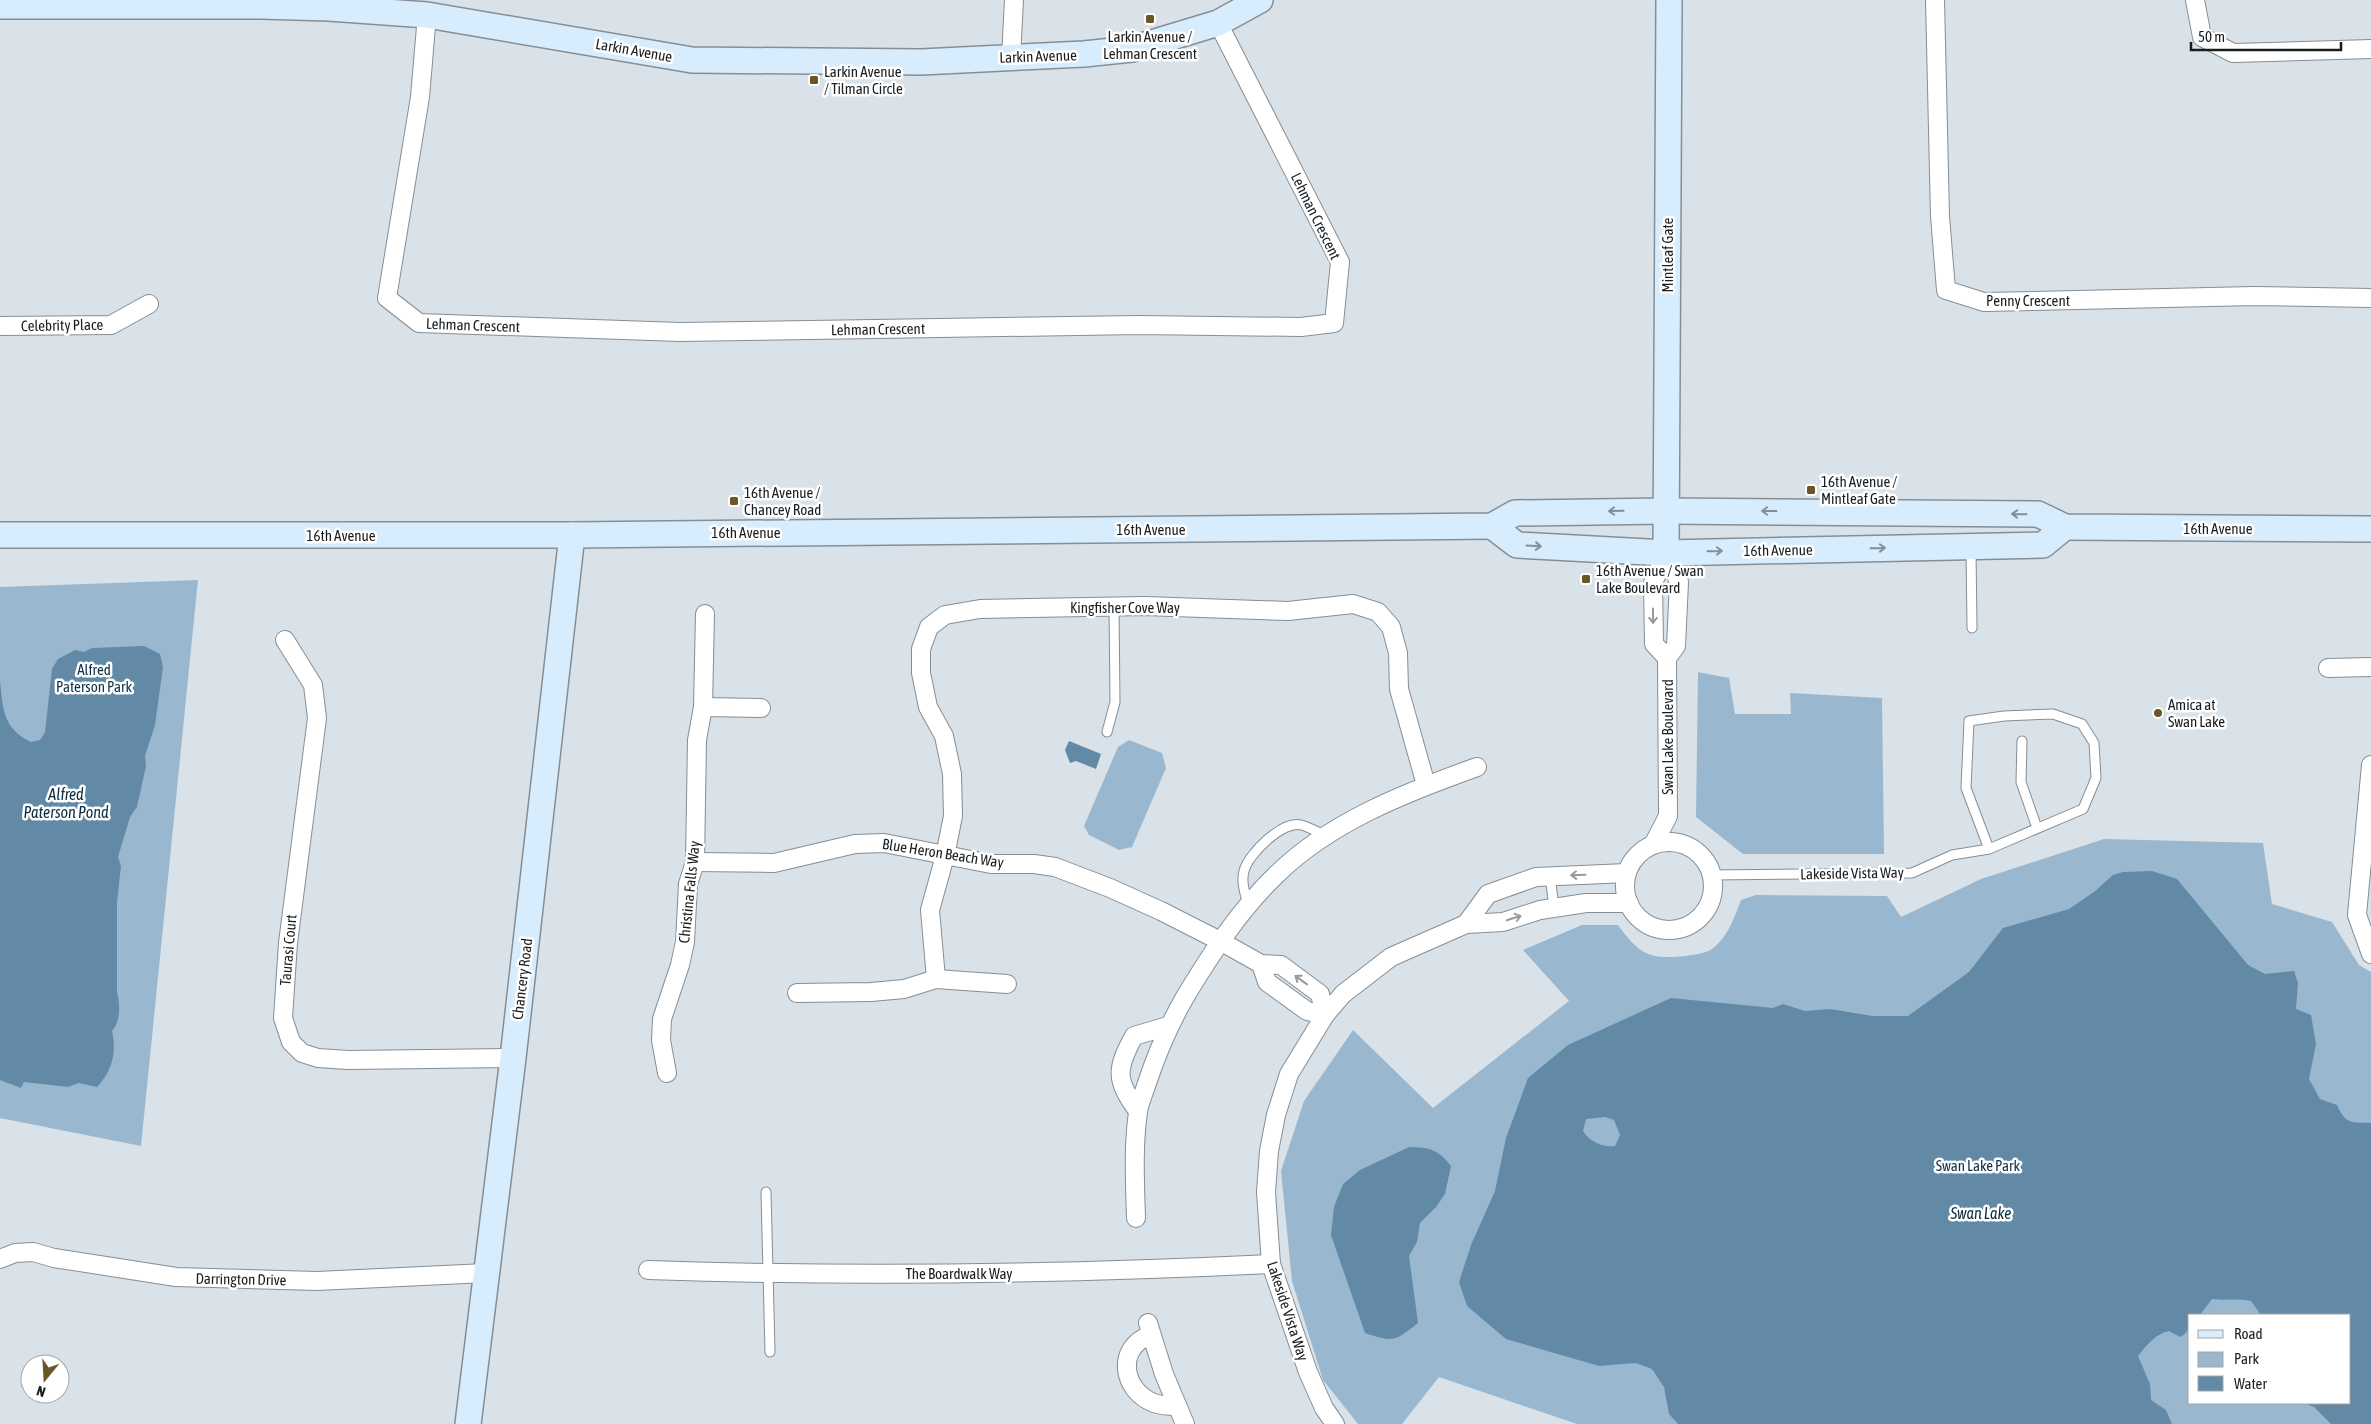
<svg xmlns="http://www.w3.org/2000/svg" width="2371" height="1424" font-family="'Asap Condensed',sans-serif">
<style>
.green{fill:#99b8d0;fill-rule:evenodd}
.water{fill:#6289a6;fill-rule:evenodd}
.lines{fill:none;stroke-linecap:round;stroke-linejoin:round}
.lane-casing{stroke:#868e95;stroke-width:11}
.street-casing{stroke:#868e95;stroke-width:20}
.secondary-casing{stroke:#868e95;stroke-width:28}
.lane{stroke:#fff;stroke-width:9}
.street{stroke:#fff;stroke-width:18}
.secondary{stroke:#d7edfd;stroke-width:25}
.oneway{stroke:#828f99}
.oneway2{stroke:#98999a}
.poi-dot{fill:#6b5726;stroke:#fff;stroke-width:2}
.labels{text-anchor:middle;dominant-baseline:central;stroke-width:5;stroke-linejoin:round;paint-order:stroke}
.poi-label{font-size:15px;fill:#1a1d1f;stroke:#fff;text-anchor:start}
.street-label{font-size:15px;fill:#1a1d1f;stroke:#fff}
.park-label{font-size:15px;fill:#103147;stroke:#fff}
.water-label{font-size:16px;font-style:italic;fill:#0a2c42;stroke:#fff}
</style>
<rect width="100%" height="100%" fill="#d9e2e8"/>
<g class="green">
<polygon points="198,580 141,1146 0,1118 0,587"/>
<polygon points="1698,672 1729,678 1735,714 1791,714 1790,693 1882,698 1884,854 1743,854 1696,817"/>
<polygon points="1129,740 1162,753 1166,768 1132,847 1119,850 1089,835 1084,826 1118,747"/>
<path d="M 2104,839 L 2263,843 L 2272,904 L 2332,922 L 2359,965 L 2371,972 L 2371,1424 L 1577,1424 L 1439,1377 L 1402,1424 L 1358,1424 L 1323,1380 L 1292,1281 L 1281,1171 L 1304,1101 L 1353,1030 L 1433,1108 L 1569,1001 L 1523,950 L 1582,925 L 1618,925 C 1639,954 1649,960 1686,956 C 1693,955 1706,953 1712,949 C 1728,937 1734,918 1741,900 L 1756,895 L 1887,896 L 1901,917 L 1981,879 ZM 2190,1315 L 2350,1315 L 2350,1403 L 2190,1403 Z"/>
</g>
<g class="water">
<path d="M 144,646 L 160,654 L 163,667 L 155,725 L 145,756 L 146,766 L 137,807 L 130,817 L 118,857 L 121,866 L 117,902 L 117,992 C 120,1003 121,1022 112,1031 C 117,1053 112,1071 97,1087 L 79,1083 L 68,1087 L 24,1082 L 21,1088 L 0,1080 L 0,680 C 3,708 2,728 31,742 L 40,740 L 45,732 L 52,669 L 58,659 L 75,650 L 84,652 L 92,648 Z"/>
<polygon points="1069,741 1101,754 1096,769 1076,761 1070,763 1065,750"/>
<path d="M 2152,871 L 2177,879 L 2248,965 L 2265,974 L 2294,971 L 2298,983 L 2296,1009 L 2311,1015 L 2316,1044 L 2309,1079 L 2320,1099 L 2337,1105 C 2346,1125 2351,1122 2371,1123 L 2371,1424 L 2331,1424 L 2314,1407 L 2304,1403 L 2350,1403 L 2350,1315 L 2261,1315 L 2251,1301 C 2237,1298 2226,1301 2212,1299 L 2200,1315 L 2190,1315 C 2190,1326 2190,1332 2180,1337 L 2169,1331 C 2155,1334 2146,1346 2138,1356 L 2150,1384 L 2151,1400 L 2166,1410 L 2172,1424 L 1678,1424 L 1669,1414 L 1664,1387 L 1652,1369 L 1636,1363 L 1599,1366 L 1506,1339 L 1467,1306 L 1459,1282 L 1471,1245 L 1495,1191 L 1506,1138 L 1528,1078 L 1568,1045 L 1671,998 L 1773,1008 L 1783,1004 L 1805,1011 L 1830,1009 L 1872,1016 L 1908,1016 L 1969,972 L 2003,928 L 2069,909 L 2094,892 L 2113,875 L 2123,872 ZM 1605,1117 L 1614,1120 L 1620,1135 L 1615,1146 C 1603,1148 1589,1141 1583,1131 L 1586,1119 Z"/>
<path d="M 1409,1147 C 1429,1147 1439,1150 1451,1166 L 1445,1194 L 1436,1207 L 1420,1223 L 1417,1242 L 1409,1256 L 1418,1323 C 1396,1341 1393,1343 1365,1333 L 1331,1235 L 1334,1207 L 1343,1184 L 1360,1170 Z"/>
</g>
<g class="lines">
<g class="lane-casing">
<g id="lane">
<polyline points="1971,549 1972,628"/>
<polyline points="1107,732 1115,702 1114,607"/>
<polyline points="2022,741 2021,782 2037,828"/>
<polyline points="1711,875 1912,873 1952,855 1989,849 1966,788 1969,721 2004,716 2053,714 2082,724 2094,743 2096,778 2083,809 1989,849"/>
<polyline points="1550,876 1554,907"/>
<path d="M 1248,905 C 1245,893 1241,882 1244,871 C 1248,854 1283,820 1301,825 C 1309,827 1318,832 1326,836"/>
<polyline points="766,1192 770,1352"/>
</g>
</g>
<g class="street-casing">
<g id="street">
<polyline points="1935,0 1940,216 1946,290 1984,302 2254,296 2371,298"/>
<polyline points="2195,0 2202,37 2233,53 2371,49"/>
<polyline points="427,15 420,97 387,298 419,323 680,332 1139,325 1301,327 1334,323 1340,262 1218,23"/>
<polyline points="1011,57 1014,0"/>
<polyline points="0,326 111,325 149,304"/>
<polyline points="1666,553 1653,583 1654,644 1667,658"/>
<polyline points="285,640 313,685 317,718 288,943 283,1018 291,1042 302,1053 318,1058 348,1060 513,1058"/>
<polyline points="2328,668 2371,667"/>
<polyline points="703,707 761,708"/>
<polyline points="2371,765 2357,915 2371,954"/>
<circle cx="1669" cy="886" r="44"/>
<polyline points="1653,845 1668,816 1667,658 1676,646 1679,582 1666,553"/>
<polyline points="695,862 774,863 855,844 884,843 991,864 1034,864 1055,867 1110,888 1161,911 1220,941 1261,964 1281,965 1320,994 1325,1015 1307,1011 1267,982 1261,964"/>
<polyline points="1466,924 1488,894 1536,877 1627,873"/>
<polyline points="936,979 930,910 945,856 953,816 952,774 944,736 928,707 921,673 921,649 929,627 945,615 980,609 1145,606 1288,611 1353,604 1378,612 1391,627 1398,653 1399,689 1426,785"/>
<polyline points="797,993 871,992 904,989 936,979 1007,984"/>
<polyline points="667,1073 661,1040 662,1019 680,965 685,942 688,884 695,862 697,740 703,707 705,614"/>
<path d="M 1138,1111 C 1115,1080 1116,1069 1134,1036 L 1168,1026"/>
<path d="M 1136,1218 C 1135,1183 1133,1147 1138,1112 C 1139,1103 1144,1093 1147,1083 C 1157,1053 1169,1025 1185,997 C 1211,954 1239,911 1275,876 C 1329,822 1407,792 1477,767"/>
<polyline points="0,1259 15,1253 33,1252 54,1258 176,1277 317,1281 486,1273"/>
<path d="M 648,1270 C 855,1277 1064,1274 1271,1264"/>
<polyline points="1148,1323 1164,1374 1185,1424"/>
<path d="M 1151,1335 C 1115,1347 1122,1391 1154,1403 C 1162,1406 1169,1406 1177,1406"/>
<polyline points="1335,1424 1324,1408 1308,1372 1271,1264 1266,1192 1269,1151 1276,1115 1289,1074 1325,1015 1343,994 1391,957 1466,924 1503,922 1540,910 1586,903 1629,903"/>
</g>
</g>
<g class="secondary-casing">
<g id="secondary">
<polyline points="0,6 261,6 329,8 427,15 692,60 921,62 1084,54 1132,49 1218,23 1260,0"/>
<polyline points="1492,526 1517,545 1666,553 2043,545 2065,527"/>
<polyline points="0,535 572,535 1492,526 1515,513 1665,511 2038,514 2065,527 2371,529"/>
<polyline points="1666,553 1669,0"/>
<polyline points="468,1424 513,1058 572,535"/>
</g>
</g>
<use href="#lane" class="lane"/>
<use href="#street" class="street"/>
<use href="#secondary" class="secondary"/>
</g>
<defs><path id="oneway-shaft" d="M-6 0H5M1.5-3L5.5 0L1.5 3" fill="none" stroke-width="1.6" stroke-linecap="round" stroke-linejoin="round" transform="scale(1.25)"/></defs>
<g class="oneway">
<use href="#oneway-shaft" transform="translate(1616 511) rotate(179)"/>
<use href="#oneway-shaft" transform="translate(1769 511) rotate(-180)"/>
<use href="#oneway-shaft" transform="translate(2019 514) rotate(-179)"/>
<use href="#oneway-shaft" transform="translate(1534 546) rotate(3)"/>
<use href="#oneway-shaft" transform="translate(1878 548) rotate(-1)"/>
<use href="#oneway-shaft" transform="translate(1715 551) rotate(-1)"/>
</g>
<g class="oneway2">
<use href="#oneway-shaft" transform="translate(1653 616) rotate(90)"/>
<use href="#oneway-shaft" transform="translate(1578 875) rotate(178)"/>
<use href="#oneway-shaft" transform="translate(1514 918) rotate(-18)"/>
<use href="#oneway-shaft" transform="translate(1301 980) rotate(-144)"/>
</g>
<g class="poi-dot">
<rect x="1145" y="14" width="10" height="10" rx="2.5"/>
<rect x="809" y="75" width="10" height="10" rx="2.5"/>
<rect x="1806" y="485" width="10" height="10" rx="2.5"/>
<rect x="729" y="496" width="10" height="10" rx="2.5"/>
<rect x="1581" y="574" width="10" height="10" rx="2.5"/>
<circle cx="2158" cy="713" r="5"/>
</g>
<g class="labels">
<g class="poi-label">
<text x="1150" y="36" text-anchor="middle">Larkin Avenue /<tspan x="1150" dy="17">Lehman Crescent</tspan></text>
<text x="824" y="71">Larkin Avenue<tspan x="824" dy="17">/ Tilman Circle</tspan></text>
<text x="1821" y="481">16th Avenue /<tspan x="1821" dy="17">Mintleaf Gate</tspan></text>
<text x="744" y="492">16th Avenue /<tspan x="744" dy="17">Chancey Road</tspan></text>
<text x="1596" y="570">16th Avenue / Swan<tspan x="1596" dy="17">Lake Boulevard</tspan></text>
<text x="2168" y="704">Amica at<tspan x="2168" dy="17">Swan Lake</tspan></text>
</g>
<g class="street-label">
<text transform="translate(634 50) rotate(10)">Larkin Avenue</text>
<text transform="translate(1038 56) rotate(-2)">Larkin Avenue</text>
<text transform="translate(1316 216) rotate(64)">Lehman Crescent</text>
<text transform="translate(1667 255) rotate(-90)">Mintleaf Gate</text>
<text x="2028" y="300">Penny Crescent</text>
<text transform="translate(62 325) rotate(-1)">Celebrity Place</text>
<text transform="translate(473 325) rotate(2)">Lehman Crescent</text>
<text transform="translate(878 329) rotate(-1)">Lehman Crescent</text>
<text x="2218" y="528">16th Avenue</text>
<text x="1151" y="529">16th Avenue</text>
<text x="746" y="532">16th Avenue</text>
<text x="341" y="535">16th Avenue</text>
<text transform="translate(1778 550) rotate(-1)">16th Avenue</text>
<text x="1125" y="607">Kingfisher Cove Way</text>
<text transform="translate(1667 737) rotate(-90)">Swan Lake Boulevard</text>
<text transform="translate(943 853) rotate(9)">Blue Heron Beach Way</text>
<text transform="translate(1852 873) rotate(-1)">Lakeside Vista Way</text>
<text transform="translate(689 892) rotate(-84)">Christina Falls Way</text>
<text transform="translate(288 950) rotate(-85)">Taurasi Court</text>
<text transform="translate(522 979) rotate(-83)">Chancery Road</text>
<text x="959" y="1273">The Boardwalk Way</text>
<text transform="translate(241 1279) rotate(1)">Darrington Drive</text>
<text transform="translate(1288 1311) rotate(72)">Lakeside Vista Way</text>
</g>
<g class="park-label">
<text x="94" y="669">Alfred<tspan x="94" dy="17">Paterson Park</tspan></text>
<text x="1978" y="1165">Swan Lake Park</text>
</g>
<g class="water-label">
<text x="66" y="794">Alfred<tspan x="66" dy="18">Paterson Pond</tspan></text>
<text x="1981" y="1213">Swan Lake</text>
</g>
</g>
<rect x="2188" y="1314" width="162" height="90" fill="#ffffff" stroke="#a3a5a5"/>
<rect x="2198" y="1330" width="25" height="8" fill="#d7edfd" stroke="#a3a5a5"/>
<text x="2234" y="1339" font-size="15" fill="#1a1d1f">Road</text>
<rect x="2198" y="1352" width="25" height="15" fill="#99b8d0" stroke="#a3a5a5"/>
<text x="2234" y="1364" font-size="15" fill="#1a1d1f">Park</text>
<rect x="2198" y="1376" width="25" height="15" fill="#6289a6" stroke="#a3a5a5"/>
<text x="2234" y="1389" font-size="15" fill="#1a1d1f">Water</text>
<g transform="translate(45 1379) rotate(198)"><circle r="24" fill="#ffffff" stroke="#a3a5a5"/>
<path d="M0-4L9 19L0 12L-9 19Z" fill="#6b5726"/>
<text y="-8" font-size="14" font-weight="bold" text-anchor="middle" fill="#1a1d1f">N</text>
</g>
<path d="M2191 42v8h150v-8" fill="none" stroke="#1a1d1f" stroke-width="2.5"/>
<text x="2198" y="42" font-size="15" fill="#1a1d1f" stroke="#ffffff" stroke-width="4" paint-order="stroke">50 m</text>
</svg>
